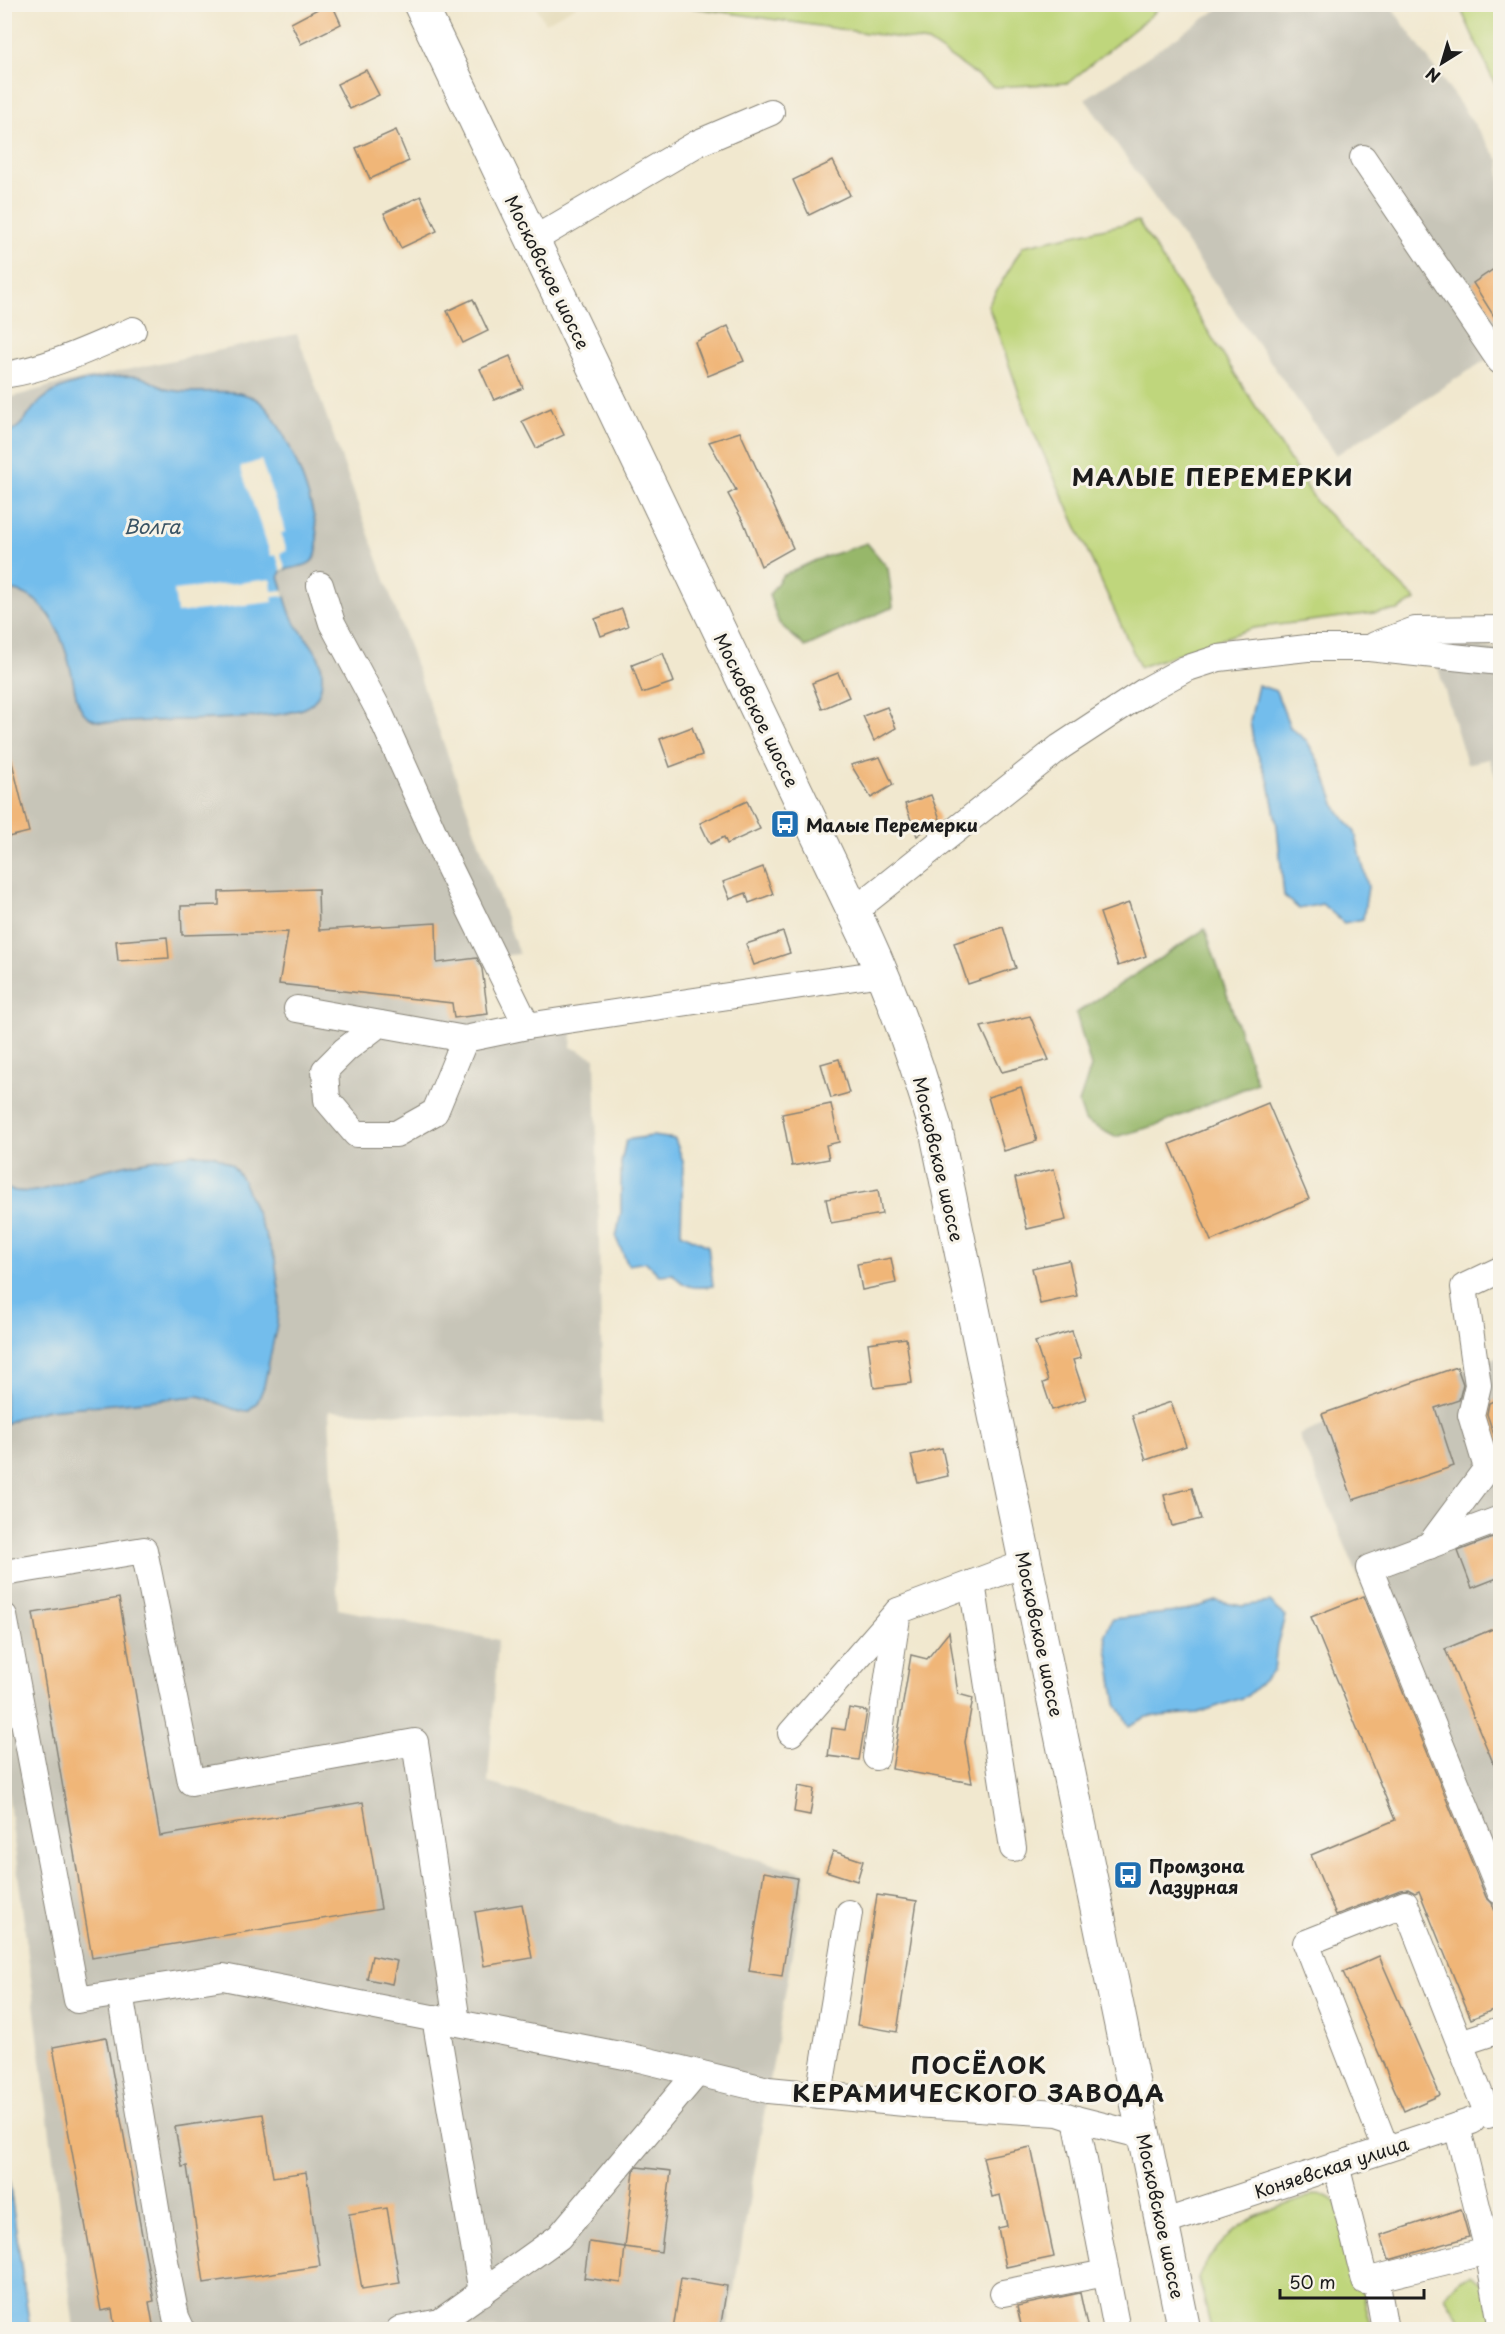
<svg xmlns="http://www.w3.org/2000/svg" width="1505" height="2334" font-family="'Playpen Sans',sans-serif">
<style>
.built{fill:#e5dbba}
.industrial{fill:#c7c5b8}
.green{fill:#bfd67b;stroke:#6e794c;stroke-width:1.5}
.forest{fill:#97b76b;stroke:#5a6a44;stroke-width:1.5}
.water{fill:#73bdec;stroke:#486c84;stroke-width:1.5}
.pier{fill:#f1e8cf}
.building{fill:#f0b678}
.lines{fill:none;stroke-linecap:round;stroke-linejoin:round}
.minor-casing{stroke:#868276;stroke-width:28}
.major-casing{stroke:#868276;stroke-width:35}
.minor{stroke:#fff;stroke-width:26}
.major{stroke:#fff;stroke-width:33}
.labels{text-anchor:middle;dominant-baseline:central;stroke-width:6;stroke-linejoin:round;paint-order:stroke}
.street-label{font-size:18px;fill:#1c1c1c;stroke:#f7f3e8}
.poi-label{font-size:18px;font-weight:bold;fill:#1c1c1c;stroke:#f7f3e8;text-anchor:start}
.water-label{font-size:20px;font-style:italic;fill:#3a5465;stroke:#f7f3e8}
.district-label{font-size:24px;font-weight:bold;letter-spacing:1.5px;fill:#1c1c1c;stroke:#f7f3e8}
</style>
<rect width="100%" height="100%" fill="#f7f3e8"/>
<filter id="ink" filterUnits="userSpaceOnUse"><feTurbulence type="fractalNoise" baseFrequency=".0167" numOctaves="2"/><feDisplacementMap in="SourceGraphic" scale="12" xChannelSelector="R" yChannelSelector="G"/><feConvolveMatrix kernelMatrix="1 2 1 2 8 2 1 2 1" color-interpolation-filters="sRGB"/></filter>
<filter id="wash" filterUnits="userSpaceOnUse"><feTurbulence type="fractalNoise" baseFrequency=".008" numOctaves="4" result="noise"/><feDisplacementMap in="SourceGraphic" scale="24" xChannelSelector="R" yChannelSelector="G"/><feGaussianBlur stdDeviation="1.35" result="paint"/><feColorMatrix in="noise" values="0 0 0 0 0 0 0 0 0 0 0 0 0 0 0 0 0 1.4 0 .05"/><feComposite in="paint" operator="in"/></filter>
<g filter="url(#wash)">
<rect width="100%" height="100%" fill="#f1e8cf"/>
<polygon class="built" points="535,5 578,5 545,23"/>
<g class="industrial">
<polygon points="1224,5 1390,5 1500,161 1500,351 1336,455 1085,99"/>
<polygon points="297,334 519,954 481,958 492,1042 572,1032 571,1047 595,1058 603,1422 329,1411 338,1609 498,1640 488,1783 806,1873 727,2329 74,2329 5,1768 5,1424 16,1418 48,1410 198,1396 213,1400 237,1411 264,1386 277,1324 280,1297 275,1259 243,1180 232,1165 127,1165 89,1174 54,1187 23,1192 5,1188 5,590 28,594 40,603 64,644 77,697 103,721 254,717 298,713 318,652 307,640 290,614 279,576 281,571 292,569 316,554 317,541 309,499 301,472 237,391 187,392 168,390 142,377 30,411 25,422 5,434 5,399 55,385"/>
<polygon points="1431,645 1500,648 1500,788 1489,759 1467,764"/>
<polygon points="1500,1356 1500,2023 1456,1890 1485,1880 1299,1435"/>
</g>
<g class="green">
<polygon points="675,5 1160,5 1153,14 1068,83 994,87 928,42"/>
<polygon points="1459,5 1500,5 1500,91 1492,78"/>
<polygon points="1138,221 1317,503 1416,600 1398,610 1253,628 1140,667 1030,424 988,305 1023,246"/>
<path d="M 1317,2194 C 1329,2195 1336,2201 1342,2211 L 1372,2329 L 1211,2329 L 1199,2278 L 1209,2257 L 1233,2231 L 1255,2216 Z"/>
<polygon points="1471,2275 1485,2285 1495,2320 1490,2329 1466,2329 1445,2296 1461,2278"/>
</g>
<g class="forest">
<polygon points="867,543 888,568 893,607 805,647 779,623 769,595 782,576 816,560"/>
<polygon points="1205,929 1257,1083 1161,1124 1115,1137 1085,1121 1079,1103 1091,1067 1076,1013"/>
</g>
<g class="water">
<path d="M 123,376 C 129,376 136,376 141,377 C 151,380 160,388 170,390 C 199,396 230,385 256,399 C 284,415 325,523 316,554 C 312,569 293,566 281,571 L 279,576 C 283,588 286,603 291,615 C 300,636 322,649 322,674 C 323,707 301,712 274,715 C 233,720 192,719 151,721 C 133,721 108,726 92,719 C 75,712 75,686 71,671 C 63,636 46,590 5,590 L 5,434 C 28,425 25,413 42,400 C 62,382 97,378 123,376 Z"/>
<polygon points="1258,685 1276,691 1290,727 1307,741 1322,768 1337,809 1355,832 1368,887 1363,919 1344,923 1322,904 1299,909 1284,896 1277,826 1269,783 1254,745 1250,721"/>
<path d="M 652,1136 L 675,1139 L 683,1161 L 681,1233 L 708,1246 L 713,1286 C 695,1289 684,1288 673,1274 L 659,1275 L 646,1262 L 628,1265 L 616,1238 L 621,1212 L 621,1162 L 626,1140 Z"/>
<path d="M 194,1154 L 214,1155 L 232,1165 L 243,1180 L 275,1259 L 280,1297 L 277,1324 L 264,1386 L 258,1401 L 249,1411 C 231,1412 216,1400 198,1396 L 48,1410 L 16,1418 L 5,1424 L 5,1188 C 34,1199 62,1182 89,1174 C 123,1164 159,1158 194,1154 Z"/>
<polygon points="1216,1601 1242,1606 1270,1602 1285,1616 1277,1645 1274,1671 1247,1696 1198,1713 1146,1717 1129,1726 1116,1703 1105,1635 1112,1619 1185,1611"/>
<polygon points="5,2152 30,2329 5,2329"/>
</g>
<g class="pier">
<polygon points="261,460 286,532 281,533 287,551 280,553 286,569 281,571 276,555 271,556 240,467"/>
<polygon points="271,579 272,591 284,590 285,596 272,597 273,602 177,613 174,590"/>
</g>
<g id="blocks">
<g class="building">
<polygon points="327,4 332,4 341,24 301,44 291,23"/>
<polygon points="366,70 379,95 350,109 337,84"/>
<polygon points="396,130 409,161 370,179 356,148"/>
<polygon points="833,161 850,195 809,215 793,180"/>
<polygon points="421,196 437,231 401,248 384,213"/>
<polygon points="1500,265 1500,326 1473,283"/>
<polygon points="473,299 488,331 463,343 447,311"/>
<polygon points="728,326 744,361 708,376 695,342"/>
<polygon points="510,356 523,388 494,400 480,369"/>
<polygon points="551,408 564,435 536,448 522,421"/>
<polygon points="740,432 793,548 761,566 744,523 728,494 736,490 709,442"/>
<polygon points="622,609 628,626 601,636 595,619"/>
<polygon points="663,653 674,682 642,693 632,665"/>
<polygon points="838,673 849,697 822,709 812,683"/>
<polygon points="887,707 896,728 874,741 863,716"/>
<polygon points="692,727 702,755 670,767 660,739"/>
<polygon points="10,754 29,832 4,838 4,755"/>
<polygon points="880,757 893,785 871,798 851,765"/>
<polygon points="931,795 940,819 917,836 905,804"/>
<polygon points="747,801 760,829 727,844 724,837 710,844 700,823"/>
<polygon points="763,867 773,894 749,903 746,893 730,899 723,882"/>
<polygon points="318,889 319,930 436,923 437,963 477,958 482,969 488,1014 454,1018 452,1003 279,984 288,932 182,935 181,906 219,905 219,892"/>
<polygon points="1129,903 1146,956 1118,966 1100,913"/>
<polygon points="1003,927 1016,968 968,984 954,943"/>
<polygon points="783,932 790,953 754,965 746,944"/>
<polygon points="167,937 169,958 118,961 116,941"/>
<polygon points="1030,1016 1049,1060 1002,1072 981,1027"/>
<polygon points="839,1059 849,1093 831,1098 821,1064"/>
<polygon points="1021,1087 1037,1141 1004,1151 988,1097"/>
<polygon points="1268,1103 1309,1199 1211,1241 1170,1144"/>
<polygon points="831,1104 839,1142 826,1145 829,1159 792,1166 782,1114"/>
<polygon points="1054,1169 1066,1220 1027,1229 1015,1178"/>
<polygon points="878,1190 882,1214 831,1223 826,1199"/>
<polygon points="891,1258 896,1283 862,1290 857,1264"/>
<polygon points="1069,1260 1077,1296 1040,1304 1032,1268"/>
<polygon points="1072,1331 1081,1358 1073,1360 1086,1399 1052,1410 1043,1383 1048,1381 1035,1342"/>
<polygon points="906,1338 912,1383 874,1388 868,1343"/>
<polygon points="1457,1367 1463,1384 1459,1400 1435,1408 1454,1466 1353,1500 1322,1414"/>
<polygon points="1500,1398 1500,1453 1487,1414 1489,1403"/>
<polygon points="1171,1402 1186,1446 1146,1460 1132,1415"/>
<polygon points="942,1448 948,1476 918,1483 911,1455"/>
<polygon points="1192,1488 1201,1519 1172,1526 1164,1495"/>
<polygon points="1500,1535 1500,1577 1472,1588 1458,1551"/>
<polygon points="1364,1596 1486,1897 1492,1903 1500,1925 1500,2007 1471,2019 1419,1891 1415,1893 1408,1889 1400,1890 1336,1915 1311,1855 1395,1820 1311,1617"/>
<polygon points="119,1598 160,1836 363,1802 381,1909 92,1958 33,1613"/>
<polygon points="1500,1626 1500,1779 1445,1649"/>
<polygon points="949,1632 958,1694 973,1698 965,1742 972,1783 892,1769 911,1655 927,1659"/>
<polygon points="849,1708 867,1711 859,1760 828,1756 832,1728 845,1730"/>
<polygon points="798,1786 814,1789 810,1815 794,1812"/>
<polygon points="833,1851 863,1861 857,1881 826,1871"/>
<polygon points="764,1872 797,1878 782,1976 749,1971"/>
<polygon points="877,1895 917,1901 897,2032 857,2025"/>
<polygon points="522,1904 532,1958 484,1966 475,1912"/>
<polygon points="372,1956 397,1961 392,1984 367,1979"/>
<polygon points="1379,1956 1440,2095 1404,2111 1343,1972"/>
<polygon points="106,2037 154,2301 149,2302 154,2330 115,2330 112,2309 101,2311 53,2047"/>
<polygon points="263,2114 273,2177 306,2172 320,2266 204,2283 187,2166 182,2167 175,2127"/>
<polygon points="1031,2147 1054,2257 1006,2267 998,2228 1007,2226 1000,2195 992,2197 983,2157"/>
<polygon points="637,2167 671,2171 661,2252 625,2247 634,2171"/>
<polygon points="387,2208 400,2283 362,2289 349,2214"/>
<polygon points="1461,2209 1469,2237 1389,2260 1381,2235"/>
<polygon points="589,2242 625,2247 621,2283 584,2278"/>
<polygon points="681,2278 727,2286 720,2330 673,2330"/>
<polygon points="1080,2293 1088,2330 1022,2330 1017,2306"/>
</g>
</g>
</g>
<g filter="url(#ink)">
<use href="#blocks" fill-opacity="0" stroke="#868276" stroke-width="1.5"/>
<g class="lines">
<g class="minor-casing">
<g id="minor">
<polyline points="1363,158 1500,361"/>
<polyline points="533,240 698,143 771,112"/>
<path d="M 4,375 C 50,368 91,348 133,330"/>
<polyline points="320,585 332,623 377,707 449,867 527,1026"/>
<polyline points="1375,645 1415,630 1500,629"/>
<polyline points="854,911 1060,747 1145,691 1185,669 1219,658 1307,648 1369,648 1500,662"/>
<polyline points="297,1009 465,1039 527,1026 882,973"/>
<polyline points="379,1024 345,1050 325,1070 327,1100 356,1134 396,1134 435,1112 465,1039"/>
<polyline points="1500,1519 1369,1568 1500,1891"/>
<polyline points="1429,1546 1487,1468 1471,1415 1478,1385 1464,1287 1500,1270"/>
<polyline points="4,1573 144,1550 191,1782 415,1742 457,2022"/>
<polyline points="972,1583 1013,1848"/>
<polyline points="4,1616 77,2000 223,1977 640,2059 768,2090 915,2104 1058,2113 1076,2119 1144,2136"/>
<polyline points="791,1733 898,1611 1026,1563"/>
<polyline points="876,1757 898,1611"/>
<polyline points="120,1993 163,2251 176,2317 182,2330"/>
<polyline points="435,2018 482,2293"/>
<polyline points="1460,2043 1500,2030"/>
<polyline points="819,2095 849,1913"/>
<polyline points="1076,2119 1117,2330"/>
<polyline points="1386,2149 1306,1943 1405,1904 1488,2115"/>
<polyline points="1336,2165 1365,2281 1488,2251 1457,2126"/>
<polyline points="1162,2223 1472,2121"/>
<polyline points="1488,2251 1500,2318"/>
<polyline points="1376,2279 1385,2330"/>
<polyline points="1003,2293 1106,2273"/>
<polyline points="399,2330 440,2322 559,2237 697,2073"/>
</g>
</g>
<g class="major-casing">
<path id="major" d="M 420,4 L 865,935 C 894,998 917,1063 936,1130 L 1184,2330"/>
</g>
<use href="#minor" class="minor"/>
<use href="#major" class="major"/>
</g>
</g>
<defs>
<g id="bus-square" transform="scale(1.5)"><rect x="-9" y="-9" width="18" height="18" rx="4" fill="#1f6fb2" stroke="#f7f3e8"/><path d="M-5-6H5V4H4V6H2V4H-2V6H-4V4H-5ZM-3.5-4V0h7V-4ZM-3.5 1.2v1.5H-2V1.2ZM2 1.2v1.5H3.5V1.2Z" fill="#fff"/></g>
</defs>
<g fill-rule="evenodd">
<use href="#bus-square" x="785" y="824"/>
<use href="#bus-square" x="1128" y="1875"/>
</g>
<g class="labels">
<g class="street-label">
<text transform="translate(548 272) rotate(64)">Московское шоссе</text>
<text transform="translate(757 710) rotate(64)">Московское шоссе</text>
<text transform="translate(939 1159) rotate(77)">Московское шоссе</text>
<text transform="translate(1040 1634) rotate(78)">Московское шоссе</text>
<text transform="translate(1331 2167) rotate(-18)">Коняевская улица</text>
<text transform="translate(1161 2216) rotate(78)">Московское шоссе</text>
</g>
<g class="poi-label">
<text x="806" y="824">Малые Перемерки</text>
<text x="1149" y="1865">Промзона<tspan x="1149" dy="21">Лазурная</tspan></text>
</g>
<g class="water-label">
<text x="152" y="526">Волга</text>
</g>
<g class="district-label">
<text x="1213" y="476">МАЛЫЕ ПЕРЕМЕРКИ</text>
<text x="979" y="2064">ПОСЁЛОК<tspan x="979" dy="28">КЕРАМИЧЕСКОГО ЗАВОДА</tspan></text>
</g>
</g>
<rect width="1505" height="2334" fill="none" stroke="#f7f3e8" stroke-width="24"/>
<g transform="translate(1442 63) rotate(217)" stroke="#f7f3e8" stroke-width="4.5" paint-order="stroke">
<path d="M0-4.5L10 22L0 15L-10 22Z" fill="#1c1c1c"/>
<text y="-9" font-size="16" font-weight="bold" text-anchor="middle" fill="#1c1c1c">N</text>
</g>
<path d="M1280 2289v9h144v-9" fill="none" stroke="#1c1c1c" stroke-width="3"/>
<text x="1289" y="2289" font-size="18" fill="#1c1c1c" stroke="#f7f3e8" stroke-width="4.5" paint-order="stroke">50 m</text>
</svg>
